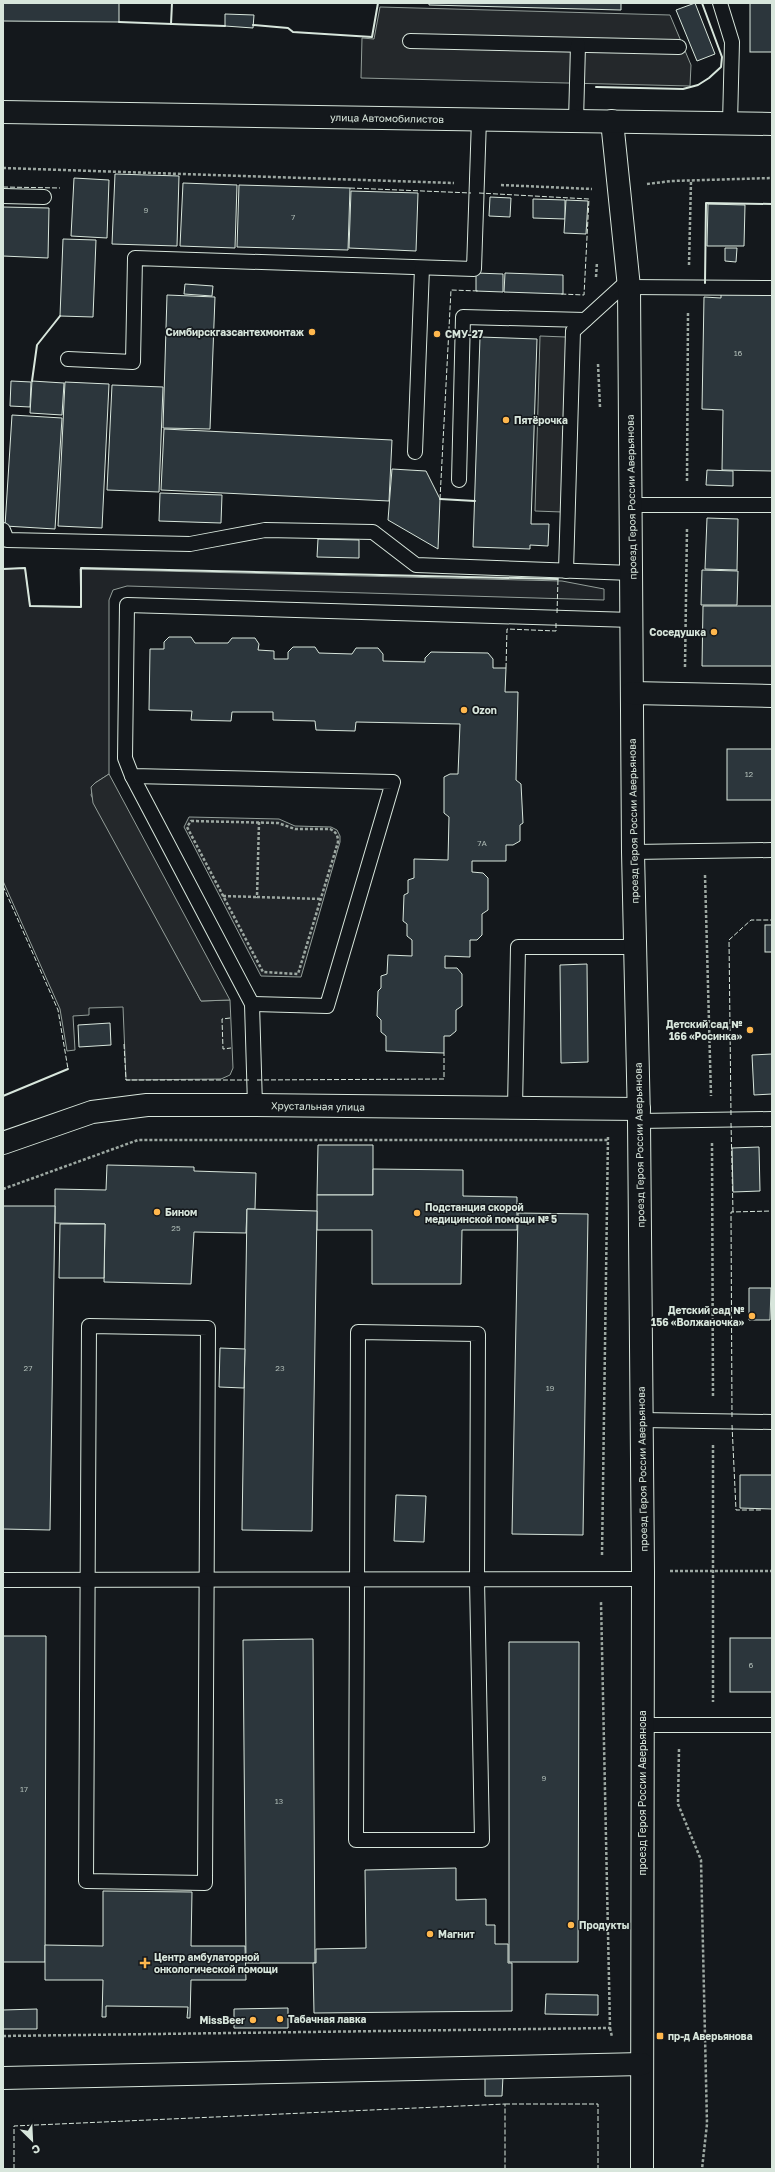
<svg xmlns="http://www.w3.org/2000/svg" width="775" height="2172" font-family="'Golos Text',sans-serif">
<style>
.green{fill:#202428;stroke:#939e99}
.parking{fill:#24282b;stroke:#939e99}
.building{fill:#2c363c;stroke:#d8e6dc}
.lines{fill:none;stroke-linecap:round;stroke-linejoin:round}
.lane-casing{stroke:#d8e6dc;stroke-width:16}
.street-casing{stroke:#d8e6dc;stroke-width:24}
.secondary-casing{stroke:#d8e6dc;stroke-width:24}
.path{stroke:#9da8a2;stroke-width:2.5;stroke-dasharray:3 2;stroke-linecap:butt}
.lane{stroke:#14181c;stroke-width:14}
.street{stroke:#14181c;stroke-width:22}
.secondary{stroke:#14181c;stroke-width:22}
.fence{stroke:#d8e6dc;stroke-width:1;stroke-dasharray:5 2;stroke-linecap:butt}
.wall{stroke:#d8e6dc;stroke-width:2}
.poi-dot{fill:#ffb74d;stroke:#14181c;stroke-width:1.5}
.labels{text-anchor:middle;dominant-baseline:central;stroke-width:3;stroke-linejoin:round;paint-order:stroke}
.number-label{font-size:8px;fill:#adbab4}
.street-label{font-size:10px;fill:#d8e6dc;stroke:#14181c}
.poi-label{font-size:10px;font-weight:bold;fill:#d8e6dc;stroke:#14181c;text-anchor:start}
</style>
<rect width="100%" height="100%" fill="#14181c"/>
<g class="green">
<polygon points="25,568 30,606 81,607 80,569 562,581 604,589 604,600 127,586 113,590 109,600 109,774 95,783 91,795 201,1001 230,1000 233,1068 230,1075 221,1079 126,1080 123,1007 89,1008 89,1015 73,1016 75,1050 67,1051 60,1009 3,881 3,569"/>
<polygon points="189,817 279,819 295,826 331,827 337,830 340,836 340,842 301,977 261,976 184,827"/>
</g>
<g class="parking">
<polygon points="380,7 670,15 691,65 690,86 361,78 362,38 374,39"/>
<polygon points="540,336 566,337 562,512 535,511"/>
<polygon points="109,774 230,1000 201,1001 93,803 91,787 95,783"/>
</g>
<g class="building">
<polygon points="3,3 119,3 119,22 3,21"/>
<polygon points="429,3 621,3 621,10 429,5"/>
<polygon points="695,3 715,54 697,61 676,10"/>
<rect x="750" y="3" width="22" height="49"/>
<polygon points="225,14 254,15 253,28 225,26"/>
<polygon points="115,174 179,176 177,246 112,244"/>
<polygon points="74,178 109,180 107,238 71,236"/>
<polygon points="183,183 237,185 235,248 180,246"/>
<polygon points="239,185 350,188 348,250 237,247"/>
<polygon points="351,191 418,193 416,251 349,248"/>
<polygon points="490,197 511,198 510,217 489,216"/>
<polygon points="533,199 565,200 565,219 533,218"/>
<polygon points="566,200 588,201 586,234 564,233"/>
<polygon points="708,204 745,205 744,246 707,246"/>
<polygon points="3,207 49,208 48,258 3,256"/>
<polygon points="63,239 96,240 93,317 60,316"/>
<polygon points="725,248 737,248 736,262 725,261"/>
<polygon points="476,273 503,274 503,292 476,291"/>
<polygon points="505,273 563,275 563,294 504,292"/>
<polygon points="185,284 213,286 212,296 184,294"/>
<polygon points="721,294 772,295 772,471 722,470 723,410 702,409 704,297 721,298"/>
<polygon points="167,295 215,297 210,429 163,428"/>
<polygon points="480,337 537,339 531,524 549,524 548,546 530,545 530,549 473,547"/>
<polygon points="11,381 31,382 30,407 10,406"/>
<polygon points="32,381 64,383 62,415 30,413"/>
<polygon points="65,382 109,384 102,528 58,526"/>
<polygon points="112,385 163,387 159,492 107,490"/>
<polygon points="12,415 62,418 55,529 5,526"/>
<polygon points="164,429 392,440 389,501 161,490"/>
<polygon points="392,469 426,471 440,499 438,549 388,520"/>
<polygon points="707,470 733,471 733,486 706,485"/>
<polygon points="160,493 222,495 221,523 159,521"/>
<polygon points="707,518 738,519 737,570 705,569"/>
<polygon points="318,539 359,540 359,558 317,557"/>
<polygon points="702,570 738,571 737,605 701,605"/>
<polygon points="703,606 772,606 772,666 702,666"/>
<polygon points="169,637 191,637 195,643 228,643 232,638 255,638 259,644 258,650 274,651 274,659 288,659 288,652 293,647 315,647 319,653 352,654 356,648 378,648 383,654 383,661 425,662 425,658 431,652 488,653 493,659 493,668 506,668 505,692 518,692 516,780 521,784 523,823 520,825 520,841 513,845 506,845 506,861 472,861 472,872 483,873 488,878 488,910 482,914 482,935 477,940 470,940 470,957 445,956 445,968 457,968 462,974 462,1006 456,1010 456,1031 450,1036 444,1036 444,1053 386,1051 386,1036 381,1032 381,1020 377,1016 378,991 381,988 381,976 387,974 388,955 412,956 412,940 407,936 407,924 403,921 404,895 408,893 408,880 414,878 414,859 448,860 449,817 444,813 444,777 450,774 458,774 460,724 356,722 355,731 316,730 315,721 273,720 273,712 232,712 231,721 191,720 192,711 149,710 150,649 164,649 164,642"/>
<rect x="727" y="749" width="45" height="51"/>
<rect x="765" y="925" width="7" height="27"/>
<polygon points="587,964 588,1062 561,1063 560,965"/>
<polygon points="110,1023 111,1045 79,1047 78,1025"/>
<polygon points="772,1054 772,1094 754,1095 752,1055"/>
<polygon points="318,1145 373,1145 373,1195 317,1195"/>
<polygon points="759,1147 760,1191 733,1192 732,1148"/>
<polygon points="107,1165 194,1167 194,1171 256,1173 255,1209 247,1209 246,1233 194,1232 191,1284 104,1282 105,1224 55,1223 55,1189 106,1190"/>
<polygon points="373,1169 463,1170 463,1196 517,1197 517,1230 462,1230 461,1284 372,1284 372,1230 317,1230 317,1195 373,1195"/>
<polygon points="3,1206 55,1206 50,1530 3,1529"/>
<polygon points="247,1209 317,1211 312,1531 242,1530"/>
<polygon points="518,1213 588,1214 583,1535 512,1534"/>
<polygon points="60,1224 105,1224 104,1278 59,1278"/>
<polygon points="749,1288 771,1288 770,1320 749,1320"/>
<polygon points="220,1348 245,1349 244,1388 219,1387"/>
<polygon points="740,1475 772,1475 772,1509 740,1508"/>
<polygon points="396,1495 426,1496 424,1542 394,1541"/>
<polygon points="3,1636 46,1636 45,1962 3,1962"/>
<rect x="730" y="1638" width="42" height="54"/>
<polygon points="313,1639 315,1963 246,1963 243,1640"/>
<polygon points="509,1642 579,1642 578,1962 509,1962"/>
<polygon points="456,1868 456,1900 486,1899 486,1925 495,1925 495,1944 508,1944 508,1963 512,1963 512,2011 314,2013 313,1963 316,1963 316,1949 366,1948 365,1870"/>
<polygon points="103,1891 192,1892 191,1946 245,1946 246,1980 191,1980 190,2018 187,2018 188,2007 106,2006 106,2017 102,2017 103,1980 45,1980 45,1945 103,1946"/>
<polygon points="546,1994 598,1995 598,2015 545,2014"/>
<polygon points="288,2008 288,2028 234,2028 234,2009"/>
<polygon points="37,2009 37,2029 3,2029 3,2010"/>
<polygon points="485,2076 503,2076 502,2096 485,2096"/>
</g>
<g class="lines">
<g class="lane-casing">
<g id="lane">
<polyline points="720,3 732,42 730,123"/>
<polyline points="410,41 679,47"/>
<polyline points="576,121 578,45"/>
<polyline points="3,196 44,197"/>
<polyline points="629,287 772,288"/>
<polyline points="68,359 133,362 135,258 474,269 479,119"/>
<polyline points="415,452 422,268"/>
<polyline points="459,480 463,317 585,320"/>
<polyline points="631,505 772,505"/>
<polyline points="3,530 7,540 190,544 265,530 373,532 416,565 632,573"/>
<polyline points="566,571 573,331 629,280"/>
<polyline points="132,776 252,1004 255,1105"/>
<polyline points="633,852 772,850"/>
<polyline points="252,1004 327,1006 393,782 132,776 125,758 127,605 632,620"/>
<polyline points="515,1108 518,947 635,947"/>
<polyline points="639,1121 772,1119"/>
<polygon points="89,1326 208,1328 205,1883 86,1881"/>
<polygon points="358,1332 478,1334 477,1580 482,1840 356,1840"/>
<polyline points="642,1420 772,1422"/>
<polyline points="3,1580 643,1579"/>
<polyline points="642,1725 772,1725"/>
</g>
</g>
<g class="street-casing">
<g id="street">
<polyline points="612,121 629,287 633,852 639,1121 643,1571 642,2169"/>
<polyline points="632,693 772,696"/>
<polyline points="3,1143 92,1112 147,1105 255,1105 639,1109"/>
<polyline points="3,2078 642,2064"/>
</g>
</g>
<g class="secondary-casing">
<polyline id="secondary" points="3,112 772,124"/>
</g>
<g class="path">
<polyline points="3,168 454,183"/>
<polyline points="647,184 671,181 772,178"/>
<polyline points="501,185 592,189"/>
<polyline points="689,265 691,181"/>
<polyline points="596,277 597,262"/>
<polyline points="598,364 600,407"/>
<polyline points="687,481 688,312"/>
<polyline points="685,667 687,528"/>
<path d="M 191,821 L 278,823 L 295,829 L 330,829 C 336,832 338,835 338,842 L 298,974 L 263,972 L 187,827 Z"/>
<polyline points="259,822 257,897 321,899"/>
<polyline points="705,875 711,1096"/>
<polyline points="223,896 257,897"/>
<polyline points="712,1143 713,1398"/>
<polyline points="3,1189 138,1140 608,1140"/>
<polyline points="713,1445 713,1702"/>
<polyline points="602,1555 608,1136"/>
<polyline points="670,1571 772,1571"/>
<polyline points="679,1749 678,1804 701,1860 707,2124 702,2169"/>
<polyline points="610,2028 612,2037"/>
<polyline points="3,2036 610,2028 601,1602"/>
</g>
<use href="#lane" class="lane"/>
<use href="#street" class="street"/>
<use href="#secondary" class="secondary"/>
<g class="fence">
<polyline points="3,187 60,188"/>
<polyline points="350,188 471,193"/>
<polyline points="479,193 589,199 584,295 561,294"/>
<polyline points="440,499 451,290 479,291"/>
<polyline points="557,613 558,579"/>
<polyline points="506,668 507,629 556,631 556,621"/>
<polyline points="3,886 58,1010 68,1069"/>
<polyline points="230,1018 222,1019 223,1049 231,1048"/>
<polyline points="124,1044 126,1080 249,1080"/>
<polyline points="257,1080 444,1079 444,1053"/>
<polyline points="731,1115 729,940 751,920 772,920"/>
<polyline points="731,1123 733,1212"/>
<polyline points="732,1417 731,1212 772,1211"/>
<polyline points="732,1425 736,1510 761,1510"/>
<polyline points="505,2104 598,2104 598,2169"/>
<polyline points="14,2169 14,2126 505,2104 505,2169"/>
</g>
<g class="wall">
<polyline points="119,22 225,26"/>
<polyline points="171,24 172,3"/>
<polyline points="253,25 288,28 293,32 372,37 378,3"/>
<polyline points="596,87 683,89 698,85 709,78 721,67 722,57 702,3"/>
<polyline points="705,283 706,203 772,204"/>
<polyline points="32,381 37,345 60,316"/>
<polyline points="440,499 475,501"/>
<polyline points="3,569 25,568 30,606 81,607 81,568 558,579"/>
<polyline points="3,1096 68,1069"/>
</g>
</g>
<g class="poi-dot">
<circle cx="312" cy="332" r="4"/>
<circle cx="437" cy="334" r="4"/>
<circle cx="506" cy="420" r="4"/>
<circle cx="714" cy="632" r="4"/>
<circle cx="464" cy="710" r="4"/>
<circle cx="750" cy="1030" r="4"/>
<circle cx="157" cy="1212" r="4"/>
<circle cx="417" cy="1213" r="4"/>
<circle cx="752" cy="1316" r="4"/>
<circle cx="571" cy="1925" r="4"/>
<circle cx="430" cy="1934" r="4"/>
<path d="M143 1957h4v4h4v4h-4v4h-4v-4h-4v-4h4z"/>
<circle cx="280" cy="2019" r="4"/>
<circle cx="253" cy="2020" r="4"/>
<rect x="656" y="2032" width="8" height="8" rx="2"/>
</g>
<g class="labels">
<g class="number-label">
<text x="146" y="210">9</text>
<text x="293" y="217">7</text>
<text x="738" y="353">16</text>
<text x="749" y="774">12</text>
<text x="482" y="843">7А</text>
<text x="176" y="1228">25</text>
<text x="28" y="1368">27</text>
<text x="280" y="1368">23</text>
<text x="550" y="1388">19</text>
<text x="751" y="1665">6</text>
<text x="544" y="1778">9</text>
<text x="24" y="1789">17</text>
<text x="279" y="1801">13</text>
</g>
<g class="street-label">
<text transform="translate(387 118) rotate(1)">улица Автомобилистов</text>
<text transform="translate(631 497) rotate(-91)">проезд Героя России Аверьянова</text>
<text transform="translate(633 821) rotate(-91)">проезд Героя России Аверьянова</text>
<text transform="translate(318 1106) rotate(1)">Хрустальная улица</text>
<text transform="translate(639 1145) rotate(-91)">проезд Героя России Аверьянова</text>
<text transform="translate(642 1469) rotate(-91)">проезд Героя России Аверьянова</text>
<text transform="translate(642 1793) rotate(-90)">проезд Героя России Аверьянова</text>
</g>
<g class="poi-label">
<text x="304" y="332" text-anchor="end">Симбирскгазсантехмонтаж</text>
<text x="445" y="334">СМУ-27</text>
<text x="514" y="420">Пятёрочка</text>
<text x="706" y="632" text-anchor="end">Соседушка</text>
<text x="472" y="710">Ozon</text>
<text x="742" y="1024" text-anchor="end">Детский сад №<tspan x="742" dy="12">166 «Росинка»</tspan></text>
<text x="425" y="1207">Подстанция скорой<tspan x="425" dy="12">медицинской помощи № 5</tspan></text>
<text x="165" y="1212">Бином</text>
<text x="744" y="1310" text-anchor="end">Детский сад №<tspan x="744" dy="12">156 «Волжаночка»</tspan></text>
<text x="579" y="1925">Продукты</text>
<text x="438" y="1934">Магнит</text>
<text x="154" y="1957">Центр амбулаторной<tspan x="154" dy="12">онкологической помощи</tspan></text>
<text x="288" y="2019">Табачная лавка</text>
<text x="245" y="2020" text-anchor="end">MissBeer</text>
<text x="668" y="2036">пр-д Аверьянова</text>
</g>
</g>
<rect width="775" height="2172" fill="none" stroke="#d8e6dc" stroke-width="8"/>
<g transform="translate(32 2140) rotate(156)" stroke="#14181c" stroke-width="3" paint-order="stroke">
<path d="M0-3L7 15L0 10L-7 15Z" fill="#d8e6dc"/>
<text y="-6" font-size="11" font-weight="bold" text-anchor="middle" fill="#d8e6dc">С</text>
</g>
</svg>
